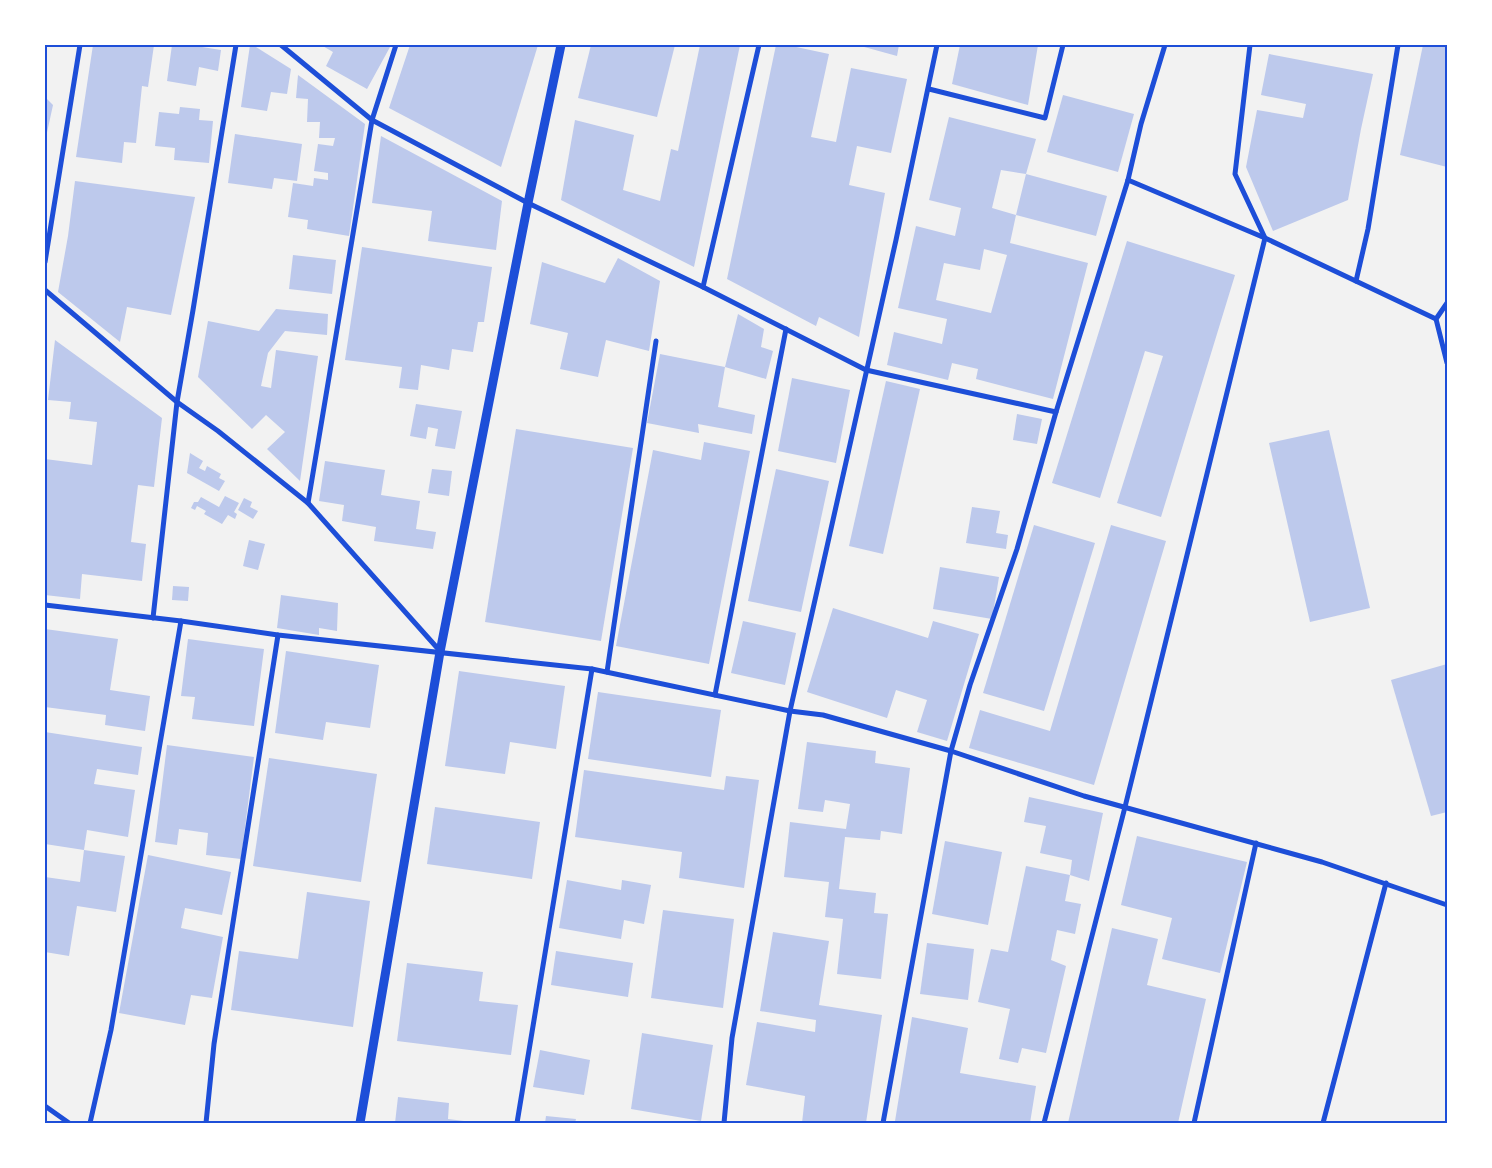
<svg xmlns="http://www.w3.org/2000/svg" width="1492" height="1168" font-family="Poppins,sans-serif">
<style>
.building{fill:#bdc9ec;fill-rule:evenodd}
.lines{fill:none;stroke-linecap:round;stroke-linejoin:round}
.minor{stroke:#1d4ed8;stroke-width:5}
.tertiary{stroke:#1d4ed8;stroke-width:9}
.neatline{fill:none;stroke:#1d4ed8;stroke-width:2}
</style>
<rect width="100%" height="100%" fill="#f2f2f2"/>
<g class="building">
<polygon points="93,45 154,45 148,87 142,86 136,143 124,142 122,163 76,157"/>
<polygon points="172,45 202,45 202,47 221,50 218,71 199,67 196,86 167,81"/>
<polygon points="250,45 253,45 291,69 287,94 271,92 267,111 241,107"/>
<polygon points="321,45 386,45 390,47 367,89 326,66 333,52"/>
<polygon points="410,45 538,45 501,167 389,108"/>
<polygon points="591,45 675,45 657,117 578,98"/>
<polygon points="700,45 740,45 694,267 561,200 575,120 634,135 623,190 660,201 671,149 678,151"/>
<polygon points="776,45 787,45 829,54 811,137 836,142 851,68 907,79 891,153 857,146 849,185 885,193 859,337 819,317 816,326 727,279"/>
<polygon points="857,45 899,45 897,56"/>
<polygon points="960,45 1038,45 1028,105 952,84"/>
<polygon points="1423,45 1447,45 1447,167 1400,155"/>
<polygon points="1269,54 1373,74 1361,129 1348,200 1273,231 1246,167 1257,110 1303,118 1306,104 1261,95"/>
<polygon points="298,75 365,124 349,236 307,229 308,220 288,217 293,183 313,186 314,178 328,180 328,173 314,171 318,144 333,146 335,138 319,138 320,122 307,122 308,99 296,98"/>
<polygon points="1063,95 1134,114 1118,172 1047,152"/>
<polygon points="45,97 53,105 46,137 45,137"/>
<polygon points="180,107 200,109 199,120 213,121 209,163 174,160 175,148 155,146 159,112 179,114"/>
<path d="M 949,117 L 1036,139 L 1026,174 L 1107,196 L 1096,236 L 1016,215 L 1010,243 L 1088,263 L 1053,399 L 976,379 L 978,369 L 952,363 L 948,380 L 887,365 L 894,332 L 942,344 L 947,319 L 898,308 L 916,226 L 955,236 L 961,208 L 929,200 ZM 1001,170 L 1026,174 L 1016,215 L 992,208 ZM 984,249 L 1007,255 L 991,313 L 936,300 L 944,263 L 980,270 Z"/>
<polygon points="235,134 302,144 297,181 274,178 272,189 228,183"/>
<polygon points="381,136 502,201 496,250 428,241 432,211 372,203"/>
<polygon points="75,181 195,197 171,315 127,307 120,342 58,292 68,236"/>
<polygon points="1127,241 1235,275 1161,517 1117,503 1163,356 1145,351 1100,498 1052,483"/>
<polygon points="362,247 492,267 484,322 478,322 473,352 452,349 449,370 421,365 418,390 399,388 402,367 345,360"/>
<polygon points="293,255 336,260 332,294 289,289"/>
<polygon points="618,258 660,281 649,351 606,340 598,377 560,369 568,333 530,324 542,262 605,283"/>
<polygon points="276,309 328,314 327,335 285,331 268,353 261,386 271,388 276,350 318,356 300,481 267,449 285,432 266,415 252,429 198,377 208,321 259,331"/>
<polygon points="738,314 764,329 761,347 773,351 766,379 725,367"/>
<polygon points="55,340 162,418 154,487 138,485 131,542 146,544 142,581 82,574 80,599 45,595 45,459 92,465 97,422 69,419 71,402 48,400"/>
<polygon points="660,354 725,367 718,407 755,415 752,434 698,424 699,433 647,423"/>
<polygon points="792,378 850,390 836,463 778,451"/>
<polygon points="886,381 920,389 883,554 849,546"/>
<polygon points="416,404 462,411 455,449 435,446 438,429 428,427 426,439 410,436"/>
<polygon points="1017,414 1042,419 1037,444 1013,440"/>
<polygon points="516,429 633,448 601,641 485,622"/>
<polygon points="1329,430 1370,608 1310,622 1269,443"/>
<polygon points="704,442 750,451 709,664 616,646 653,450 701,460"/>
<polygon points="190,453 203,461 199,468 205,471 207,466 221,474 219,478 225,481 219,491 187,473"/>
<polygon points="325,461 385,470 381,495 420,501 416,529 436,532 433,549 374,541 376,527 342,521 344,505 319,501"/>
<polygon points="432,469 452,471 449,496 428,493"/>
<polygon points="776,469 829,481 801,612 748,601"/>
<polygon points="225,496 239,503 234,512 237,514 235,519 228,515 222,524 204,514 206,511 197,506 195,510 191,508 194,502 198,502 201,497 219,507"/>
<polygon points="244,498 252,502 250,507 258,511 253,519 238,510"/>
<polygon points="972,507 1000,511 996,533 1008,535 1006,549 966,543"/>
<polygon points="1034,525 1095,543 1044,711 983,693"/>
<polygon points="1111,525 1166,541 1094,785 969,748 980,710 1050,731"/>
<polygon points="249,540 265,544 258,570 243,566"/>
<polygon points="940,567 999,577 992,619 933,609"/>
<polygon points="173,586 189,587 188,601 172,600"/>
<polygon points="281,595 338,603 337,631 319,628 319,635 277,628"/>
<polygon points="833,608 928,638 933,621 979,634 947,741 917,732 927,700 896,690 887,718 807,692"/>
<polygon points="743,621 796,633 785,685 731,673"/>
<polygon points="45,629 118,639 110,690 150,696 145,731 105,725 106,715 45,707"/>
<polygon points="188,639 264,649 254,726 192,719 195,697 181,696"/>
<polygon points="286,651 379,665 370,728 326,722 323,740 275,733"/>
<polygon points="1447,664 1447,812 1431,816 1391,680"/>
<polygon points="459,671 565,686 556,749 510,742 505,774 445,766"/>
<polygon points="598,692 721,710 711,777 588,759"/>
<polygon points="45,732 142,747 138,775 97,769 94,784 135,790 128,837 87,830 84,850 125,856 116,912 77,906 69,956 45,952 45,877 80,882 84,850 45,844"/>
<polygon points="807,742 876,751 875,763 910,768 902,834 881,831 880,840 845,837 839,889 876,893 874,913 888,914 881,979 837,974 843,919 825,917 829,882 784,877 790,822 846,829 850,804 825,800 823,812 798,809"/>
<polygon points="167,745 254,757 241,859 206,855 208,833 179,829 177,845 155,842"/>
<polygon points="269,758 377,774 361,882 253,866"/>
<polygon points="584,770 724,790 726,776 759,780 744,888 679,878 682,852 575,837"/>
<polygon points="1029,797 1103,813 1089,881 1070,875 1072,860 1040,853 1046,826 1024,822"/>
<polygon points="435,807 540,822 532,879 427,864"/>
<polygon points="1137,836 1247,862 1220,973 1162,959 1172,918 1121,905"/>
<polygon points="945,841 1002,852 988,925 932,914"/>
<polygon points="148,855 231,872 222,915 185,908 181,928 223,937 212,998 191,995 185,1025 119,1013"/>
<polygon points="1026,866 1070,875 1065,901 1081,904 1075,934 1057,930 1051,960 1066,966 1046,1053 1022,1048 1018,1063 999,1059 1010,1009 978,1002 991,949 1008,952"/>
<polygon points="567,880 621,890 622,880 651,885 644,924 624,920 621,939 559,928"/>
<polygon points="307,892 370,901 353,1027 231,1010 239,951 298,959"/>
<polygon points="663,910 734,919 723,1008 651,998"/>
<polygon points="1112,928 1158,939 1147,985 1206,999 1178,1123 1068,1123"/>
<polygon points="773,932 829,941 819,1005 882,1015 866,1123 802,1123 805,1096 746,1085 757,1022 815,1032 816,1020 760,1011"/>
<polygon points="927,943 974,949 968,1000 920,994"/>
<polygon points="556,951 633,963 628,997 551,985"/>
<polygon points="407,963 483,972 479,1001 518,1005 511,1055 397,1041"/>
<polygon points="912,1017 968,1028 960,1073 1036,1086 1030,1123 906,1123 895,1121"/>
<polygon points="642,1033 713,1045 701,1121 631,1109"/>
<polygon points="540,1050 590,1060 584,1095 533,1087"/>
<polygon points="398,1097 449,1103 448,1119 472,1122 472,1123 395,1123"/>
<polygon points="546,1116 576,1119 575,1123 545,1123"/>
</g>
<g class="lines">
<g class="minor">
<polyline points="281,45 372,120 528,203 703,287 866,370 1056,412"/>
<polyline points="929,89 1045,118 1063,45"/>
<polyline points="1128,180 1265,238 1436,319"/>
<polyline points="45,262 80,45"/>
<polyline points="1356,281 1368,229 1398,45"/>
<polyline points="703,287 759,45"/>
<polyline points="45,290 177,402 218,431 308,503 440,651"/>
<polyline points="1447,303 1436,319 1447,363"/>
<polyline points="308,503 372,120 396,45"/>
<polyline points="45,605 181,621 278,635 592,669 790,711 823,715 951,751 1084,796 1322,862 1447,905"/>
<polyline points="153,618 177,402 193,310 236,45"/>
<polyline points="607,672 656,341"/>
<polyline points="715,695 786,329"/>
<polyline points="45,1106 69,1123"/>
<polyline points="90,1123 111,1030 181,621"/>
<polyline points="206,1123 214,1044 278,635"/>
<polyline points="517,1123 592,669"/>
<polyline points="724,1123 732,1038 790,711 896,240 937,45"/>
<polyline points="883,1123 951,751 970,685 1017,549 1056,412 1128,180 1141,124 1165,45"/>
<polyline points="1044,1123 1125,807 1265,238 1235,174 1250,45"/>
<polyline points="1194,1123 1256,843"/>
<polyline points="1323,1123 1386,883"/>
</g>
<polyline class="tertiary" points="360,1123 440,652 528,203 561,45"/>
</g>
<rect width="1492" height="1168" fill="none" stroke="#ffffff" stroke-width="92"/>
<rect x="46" y="46" width="1400" height="1076" class="neatline"/>
</svg>
